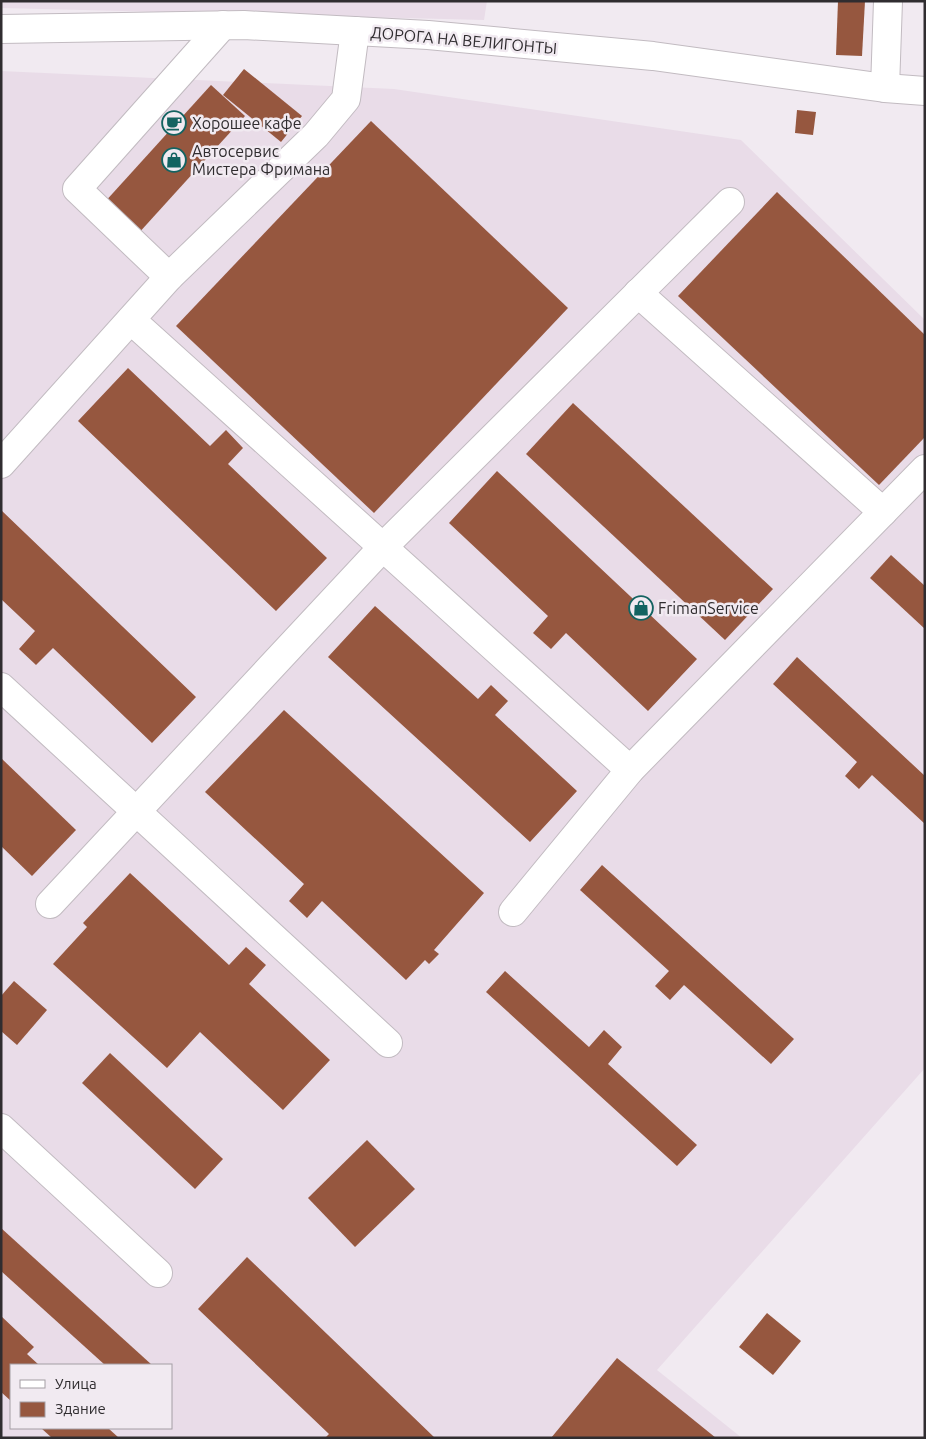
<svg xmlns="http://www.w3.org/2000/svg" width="926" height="1439" font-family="Ubuntu,sans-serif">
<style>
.built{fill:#e9dce8;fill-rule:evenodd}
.building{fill:#96573f}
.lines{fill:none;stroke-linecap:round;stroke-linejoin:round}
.minor-casing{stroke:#c2bbc1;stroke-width:30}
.minor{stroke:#fff;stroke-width:28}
.labels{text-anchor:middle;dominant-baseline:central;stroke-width:5;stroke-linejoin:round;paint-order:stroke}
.street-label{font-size:16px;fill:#302d30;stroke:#f1eaf1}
.poi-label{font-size:16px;fill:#302d30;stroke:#f1eaf1;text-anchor:start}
</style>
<rect width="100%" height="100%" fill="#f1eaf1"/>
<g class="built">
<polygon points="1,1 487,1 484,20 1,8"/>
<path d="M 1,71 L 394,89 L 741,140 L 925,320 L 925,1068 L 657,1370 L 742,1438 L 1,1438 ZM 11,1365 L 171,1365 L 171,1428 L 11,1428 Z"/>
</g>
<g class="building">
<polygon points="838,1 865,1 862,56 836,55"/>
<polygon points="244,69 302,116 281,142 223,95"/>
<polygon points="211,85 245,116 137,235 103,204"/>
<polygon points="797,110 816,112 813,135 795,133"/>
<polygon points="371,121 568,308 374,513 176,326"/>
<polygon points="777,192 925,335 925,437 879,485 678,296"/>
<polygon points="128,368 210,446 226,430 243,448 228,464 327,558 276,611 78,421"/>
<polygon points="573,403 773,589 725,640 526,454"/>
<polygon points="497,471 697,659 648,711 566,633 551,649 533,633 548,616 449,523"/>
<polygon points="1,510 196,697 152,743 53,648 36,665 19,649 35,631 1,599"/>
<polygon points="891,555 925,586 925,629 870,578"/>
<polygon points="375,606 478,699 491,685 508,701 495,715 577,791 530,842 328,657"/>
<polygon points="797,657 925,776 925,824 872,775 859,789 845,776 857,762 773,684"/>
<polygon points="284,710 484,893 434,950 439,954 429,964 425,960 406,980 322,901 307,918 289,901 304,884 205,792"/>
<polygon points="1,758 76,830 32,876 1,846"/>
<polygon points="602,865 794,1039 771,1064 684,985 670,1000 655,986 669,971 580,890"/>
<polygon points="130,873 229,965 246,947 266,965 249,984 330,1060 283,1110 200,1032 167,1068 53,964 87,927 83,923"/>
<polygon points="505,971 589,1047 604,1030 622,1047 608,1064 697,1145 677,1166 486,992"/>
<polygon points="14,981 47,1010 17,1045 1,1031 1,996"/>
<polygon points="110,1053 223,1159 195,1189 82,1083"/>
<polygon points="367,1140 415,1189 355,1247 308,1198"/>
<polygon points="1,1228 152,1365 105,1365 1,1271"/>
<polygon points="247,1257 435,1438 325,1438 329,1434 198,1309"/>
<polygon points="767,1313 801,1341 773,1375 739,1347"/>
<polygon points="1,1316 34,1347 27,1354 39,1365 11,1365 11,1401 1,1392"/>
<polygon points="617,1358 716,1438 551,1438"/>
<polygon points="41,1428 108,1428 119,1438 52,1438"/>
</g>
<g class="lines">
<g class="minor-casing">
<g id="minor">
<polyline points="1,29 244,25 428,35 653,56 885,88 925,91"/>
<polyline points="885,88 888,1"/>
<polyline points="169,277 77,189 223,25"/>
<polyline points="638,293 883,512"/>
<polyline points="131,320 630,770 925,469"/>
<polyline points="1,464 169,277 316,135 346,99 355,31"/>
<polyline points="1,687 388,1043"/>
<polyline points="50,904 383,547 730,202"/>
<polyline points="513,912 630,770"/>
<polyline points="1,1128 158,1273"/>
</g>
</g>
<use href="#minor" class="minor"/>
</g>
<defs>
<g id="cafe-ring" transform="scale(1.25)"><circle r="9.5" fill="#f1eaf1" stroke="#136361" stroke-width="1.5"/><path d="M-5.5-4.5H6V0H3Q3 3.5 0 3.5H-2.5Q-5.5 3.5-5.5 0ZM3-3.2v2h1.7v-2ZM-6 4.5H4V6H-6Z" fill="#136361"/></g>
<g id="shop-ring" transform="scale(1.25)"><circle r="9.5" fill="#f1eaf1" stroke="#136361" stroke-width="1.5"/><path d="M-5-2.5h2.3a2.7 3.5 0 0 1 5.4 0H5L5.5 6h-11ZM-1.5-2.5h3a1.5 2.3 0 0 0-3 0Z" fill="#136361"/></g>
</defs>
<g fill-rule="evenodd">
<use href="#cafe-ring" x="174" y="123"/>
<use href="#shop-ring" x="174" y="160"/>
<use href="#shop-ring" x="641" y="608"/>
</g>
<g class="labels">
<g class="street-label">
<text transform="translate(464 40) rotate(5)">ДОРОГА НА ВЕЛИГОНТЫ</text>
</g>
<g class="poi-label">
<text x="192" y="123">Хорошее кафе</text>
<text x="192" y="151">Автосервис<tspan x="192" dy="18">Мистера Фримана</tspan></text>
<text x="658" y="608">FrimanService</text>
</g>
</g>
<rect width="926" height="1439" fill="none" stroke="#302d30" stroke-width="5"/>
<rect x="10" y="1364" width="162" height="65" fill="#f1eaf1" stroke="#a49ea4"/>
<rect x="20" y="1380" width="25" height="8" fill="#ffffff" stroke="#a49ea4"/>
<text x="55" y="1389" font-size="15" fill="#302d30">Улица</text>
<rect x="20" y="1402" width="25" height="15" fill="#96573f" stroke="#a49ea4"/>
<text x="55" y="1414" font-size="15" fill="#302d30">Здание</text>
</svg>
